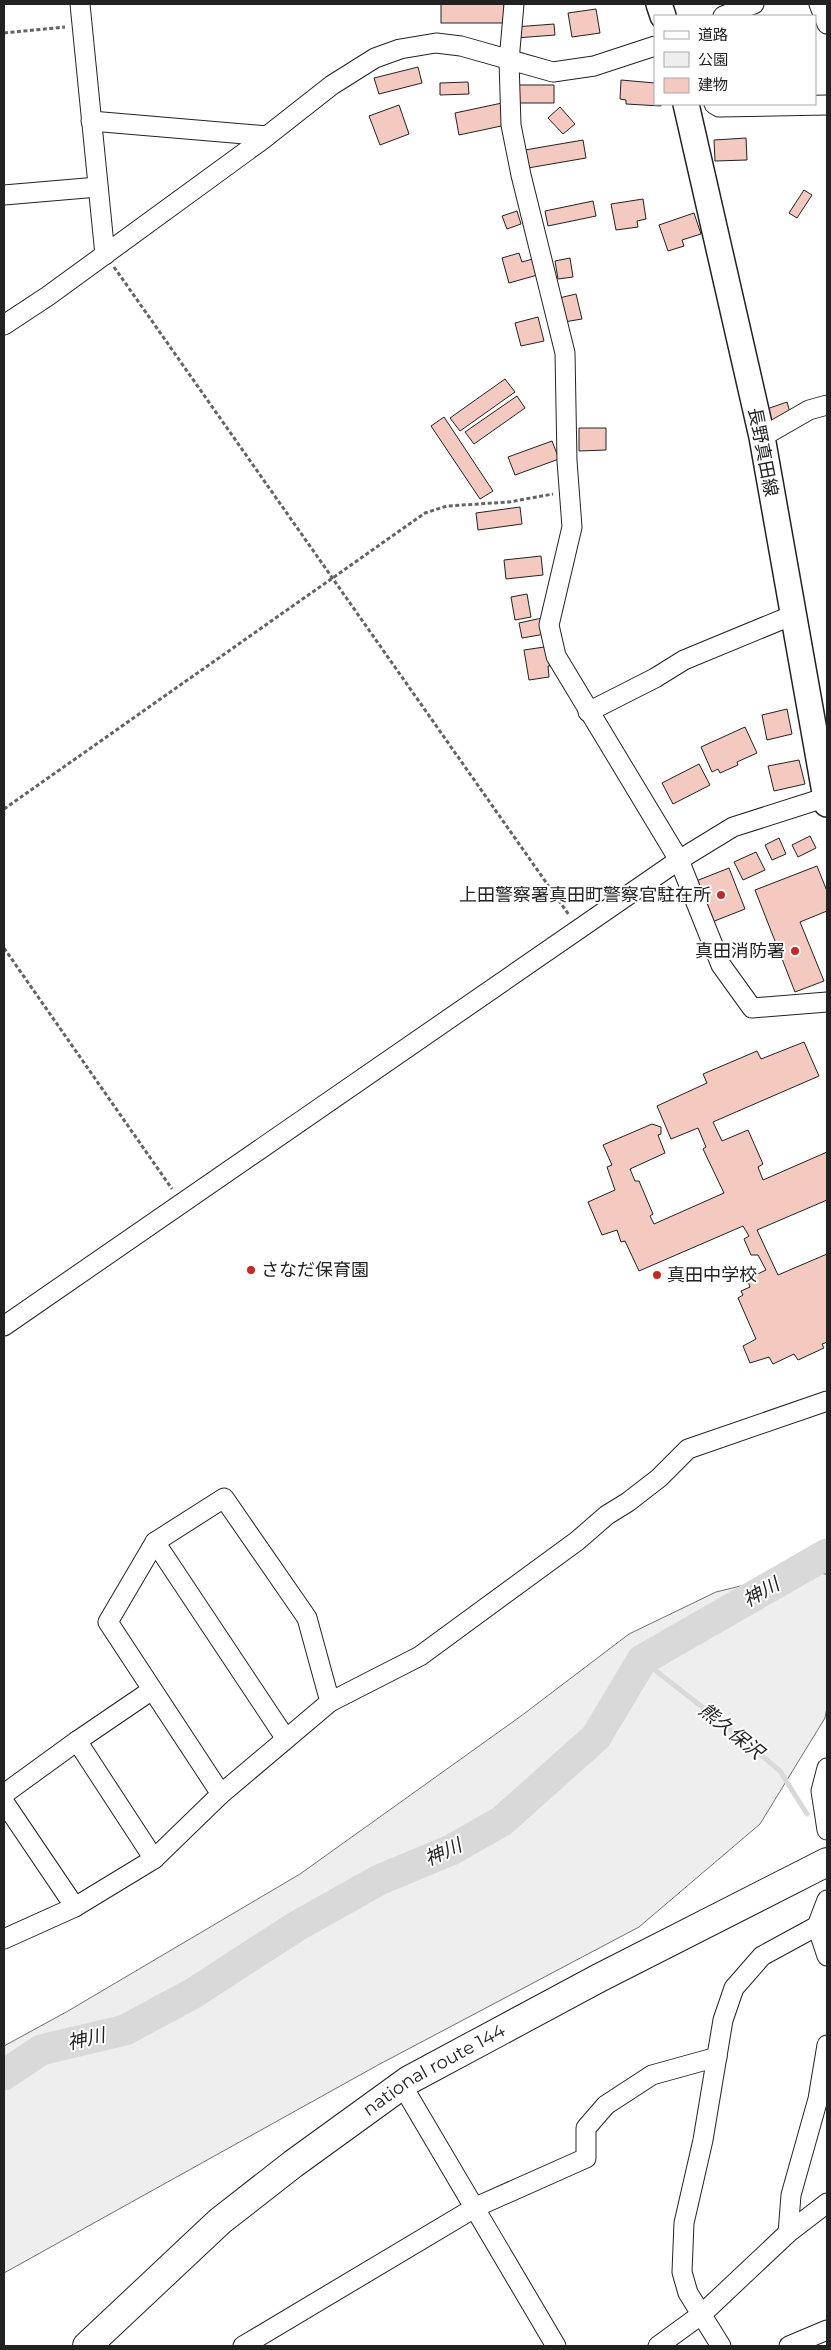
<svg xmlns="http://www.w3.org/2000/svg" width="831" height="2350" font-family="Montserrat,'Noto Sans JP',sans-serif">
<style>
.green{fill:#eee;stroke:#6f6f6f}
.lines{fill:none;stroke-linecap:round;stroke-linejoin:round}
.stream{stroke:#d9d9d9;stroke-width:5}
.river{stroke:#d9d9d9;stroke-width:31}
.building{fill:#f3c9c0;stroke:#222}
.minor-casing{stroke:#222;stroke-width:21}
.major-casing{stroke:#222;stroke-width:28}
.highway-casing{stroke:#222;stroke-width:30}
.path{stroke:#646464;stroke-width:3;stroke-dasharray:4 2.5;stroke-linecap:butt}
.minor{stroke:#fff;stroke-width:19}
.major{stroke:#fff;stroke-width:25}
.highway{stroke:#fff;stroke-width:28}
.poi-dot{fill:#c62828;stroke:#fff;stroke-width:2}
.labels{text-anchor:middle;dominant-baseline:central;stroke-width:4;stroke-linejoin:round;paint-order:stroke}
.street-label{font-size:18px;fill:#222;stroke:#fff}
.poi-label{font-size:18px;fill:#222;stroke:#fff;text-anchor:end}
.water-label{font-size:19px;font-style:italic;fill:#222;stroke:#fff}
</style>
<rect width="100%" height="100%" fill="#fff"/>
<polygon class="green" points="802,1571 826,1574 827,1577 827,1707 825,1718 760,1824 639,1927 378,2065 4,2273 4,2046 68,2011 300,1874 521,1716 629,1634 716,1592"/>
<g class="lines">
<polyline class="stream" points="642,1660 729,1728 780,1771 807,1814"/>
<polyline class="river" points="4,2075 41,2050 125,2030 192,1994 297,1926 379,1880 451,1850 502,1821 596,1737 642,1660 827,1554"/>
</g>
<g class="building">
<rect x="441" y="4" width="63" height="19"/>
<polygon points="596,9 600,33 572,37 568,13"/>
<polygon points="554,24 555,35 516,38 515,27"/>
<polygon points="418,67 422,83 379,94 374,78"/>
<polygon points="621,80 655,83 655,104 661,104 661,106 626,104 626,100 620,99"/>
<polygon points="468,82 469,94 440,95 440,83"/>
<polygon points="518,85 554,85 554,103 517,103"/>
<polygon points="502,103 506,125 459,135 455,113"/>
<polygon points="399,105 409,134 380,145 369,116"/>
<polygon points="560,107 575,124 563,134 548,118"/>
<polygon points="746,138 747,160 715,161 714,140"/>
<polygon points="583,140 586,158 528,168 525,150"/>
<polygon points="804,190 812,195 797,218 789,213"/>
<polygon points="643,199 646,219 637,221 638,227 616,230 611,204"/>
<polygon points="593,201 596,216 548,226 545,211"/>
<polygon points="517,211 521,224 507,229 502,216"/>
<polygon points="694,213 701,234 682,240 684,246 668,251 659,225"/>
<polygon points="519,253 522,262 536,258 541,274 509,283 502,258"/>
<polygon points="570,258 573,277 558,279 555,261"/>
<polygon points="576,294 582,319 564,322 559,298"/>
<polygon points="538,317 544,341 521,346 515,323"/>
<polygon points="505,379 515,392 460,431 450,418"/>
<polygon points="517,396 525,408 474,444 465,432"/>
<polygon points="787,402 791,416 769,424 764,410"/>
<polygon points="444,417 493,491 480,499 431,426"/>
<polygon points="579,428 606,428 606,450 579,451"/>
<polygon points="552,441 559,459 515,475 508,457"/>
<polygon points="520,507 522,524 478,530 476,513"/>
<polygon points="541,556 543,575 506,579 504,560"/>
<polygon points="527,594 531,617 515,620 511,597"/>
<polygon points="542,618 545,634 522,638 519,623"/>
<polygon points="551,646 554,665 548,666 549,677 529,680 524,650"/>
<polygon points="787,709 792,734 767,740 762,715"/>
<polygon points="745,727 757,753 737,762 738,765 720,773 718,769 712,772 701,747"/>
<polygon points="799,760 805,784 774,791 768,766"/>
<polygon points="699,764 710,785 673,804 662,783"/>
<polygon points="810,836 816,848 798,857 792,845"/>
<polygon points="779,838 786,854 772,860 765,845"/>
<polygon points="756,852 765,870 743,880 734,862"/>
<polygon points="817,866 827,891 827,911 800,922 824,981 795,992 755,890"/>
<polygon points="729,868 745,909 712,922 696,881"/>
<polygon points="804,1042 819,1076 713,1122 722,1141 748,1130 763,1164 758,1167 763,1180 827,1152 827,1200 757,1230 778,1275 827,1254 827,1342 822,1344 824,1348 798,1360 794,1354 773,1364 769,1357 750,1363 743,1346 756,1339 738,1298 743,1295 741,1291 750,1287 747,1279 766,1270 758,1255 751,1255 744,1239 749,1236 743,1226 639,1271 625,1241 621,1242 617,1230 602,1235 588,1202 615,1190 607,1167 612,1165 603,1145 652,1124 661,1127 661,1134 658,1135 665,1153 630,1169 635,1181 639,1181 653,1214 650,1216 654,1224 724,1193 703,1149 706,1147 698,1128 671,1139 657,1106 707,1083 703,1074 757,1051 761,1059"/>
</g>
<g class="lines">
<g class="minor-casing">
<g id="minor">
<polyline points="80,4 105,255"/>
<polyline points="514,4 509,61 511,125 521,175 565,353 567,461 572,527 549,625 556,656 679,860 721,965 752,1008 827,1002"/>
<polyline points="819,4 827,24"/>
<polyline points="723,16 754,4"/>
<polyline points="714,104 719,107 827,105"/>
<polyline points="91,121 267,136"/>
<polyline points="4,195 98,187"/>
<polyline points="4,325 48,296 262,140 332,85 375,58 400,49 436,43 461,46 553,72 594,66 655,46"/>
<polyline points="762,437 809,410 827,405"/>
<polyline points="588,712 655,678 684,660 793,615"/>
<polyline points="4,1326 679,860 733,827 827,797"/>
<polyline points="155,1542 286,1739"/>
<polyline points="77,1741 152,1690"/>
<polyline points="827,1768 821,1791 827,1830"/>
<polyline points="4,1794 77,1741 154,1859"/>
<polyline points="221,1794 108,1622 155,1542 224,1498 307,1618 330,1702"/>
<polyline points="4,1802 75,1907"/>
<polyline points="817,1926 827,1956"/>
<polyline points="4,1939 75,1907 154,1859 221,1794 330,1702 420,1656 577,1541 607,1515 628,1502 659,1478 688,1449 827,1401"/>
<polyline points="402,2085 556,2346"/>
<polyline points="788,2233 791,2195 818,2099 827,2045"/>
<polyline points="243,2346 476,2207 586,2158 586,2128 606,2105 652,2075 717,2057"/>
<polyline points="658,2346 702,2314 788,2233 827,2203"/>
<polyline points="721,2346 688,2293 682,2272 684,2223 703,2140 723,2020 734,1988 762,1956 817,1926 827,1900"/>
<polyline points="789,2346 827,2330"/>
</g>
</g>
<g class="major-casing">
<g id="major">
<polyline points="659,4 663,16"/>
<polyline points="686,104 762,437 827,804"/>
</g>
</g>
<g class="highway-casing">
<g id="highway">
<path id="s1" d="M 87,2346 L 220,2221 L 293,2164 L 409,2080 L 599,1978 L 827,1862"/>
</g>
</g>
<g class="path">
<polyline points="4,33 65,27"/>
<polyline points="114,267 569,915"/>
<polyline points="4,809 425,513 447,506 509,502 553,494"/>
<polyline points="4,948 172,1189"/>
</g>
<use href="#minor" class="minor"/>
<use href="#major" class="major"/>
<use href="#highway" class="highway"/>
</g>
<g class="poi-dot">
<circle cx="721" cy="895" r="5"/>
<circle cx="795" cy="951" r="5"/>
<circle cx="251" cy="1270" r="5"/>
<circle cx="657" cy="1275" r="5"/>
</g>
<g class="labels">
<g class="street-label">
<text transform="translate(763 452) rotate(79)">長野真田線</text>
<text stroke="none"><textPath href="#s1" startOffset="445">national route 144</textPath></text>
</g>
<g class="poi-label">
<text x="711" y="895">上田警察署真田町警察官駐在所</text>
<text x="785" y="951">真田消防署</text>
<text x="261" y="1270" text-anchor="start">さなだ保育園</text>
<text x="667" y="1275" text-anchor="start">真田中学校</text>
</g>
<g class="water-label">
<text transform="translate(761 1592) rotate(-30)">神川</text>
<text transform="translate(731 1731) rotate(39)">熊久保沢</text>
<text transform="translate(443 1852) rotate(-25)">神川</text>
<text transform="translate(86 2039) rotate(-13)">神川</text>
</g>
</g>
<rect width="831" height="2350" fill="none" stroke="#222222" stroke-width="10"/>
<rect x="654" y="15" width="162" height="90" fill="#ffffff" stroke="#a7a7a7"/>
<rect x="664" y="31" width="25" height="8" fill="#ffffff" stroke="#a7a7a7"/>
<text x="698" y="40" font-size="15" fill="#222222">道路</text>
<rect x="664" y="52" width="25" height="15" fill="#eeeeee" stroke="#a7a7a7"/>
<text x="698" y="65" font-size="15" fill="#222222">公園</text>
<rect x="664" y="78" width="25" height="15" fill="#f3c9c0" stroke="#a7a7a7"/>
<text x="698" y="90" font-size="15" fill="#222222">建物</text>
</svg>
